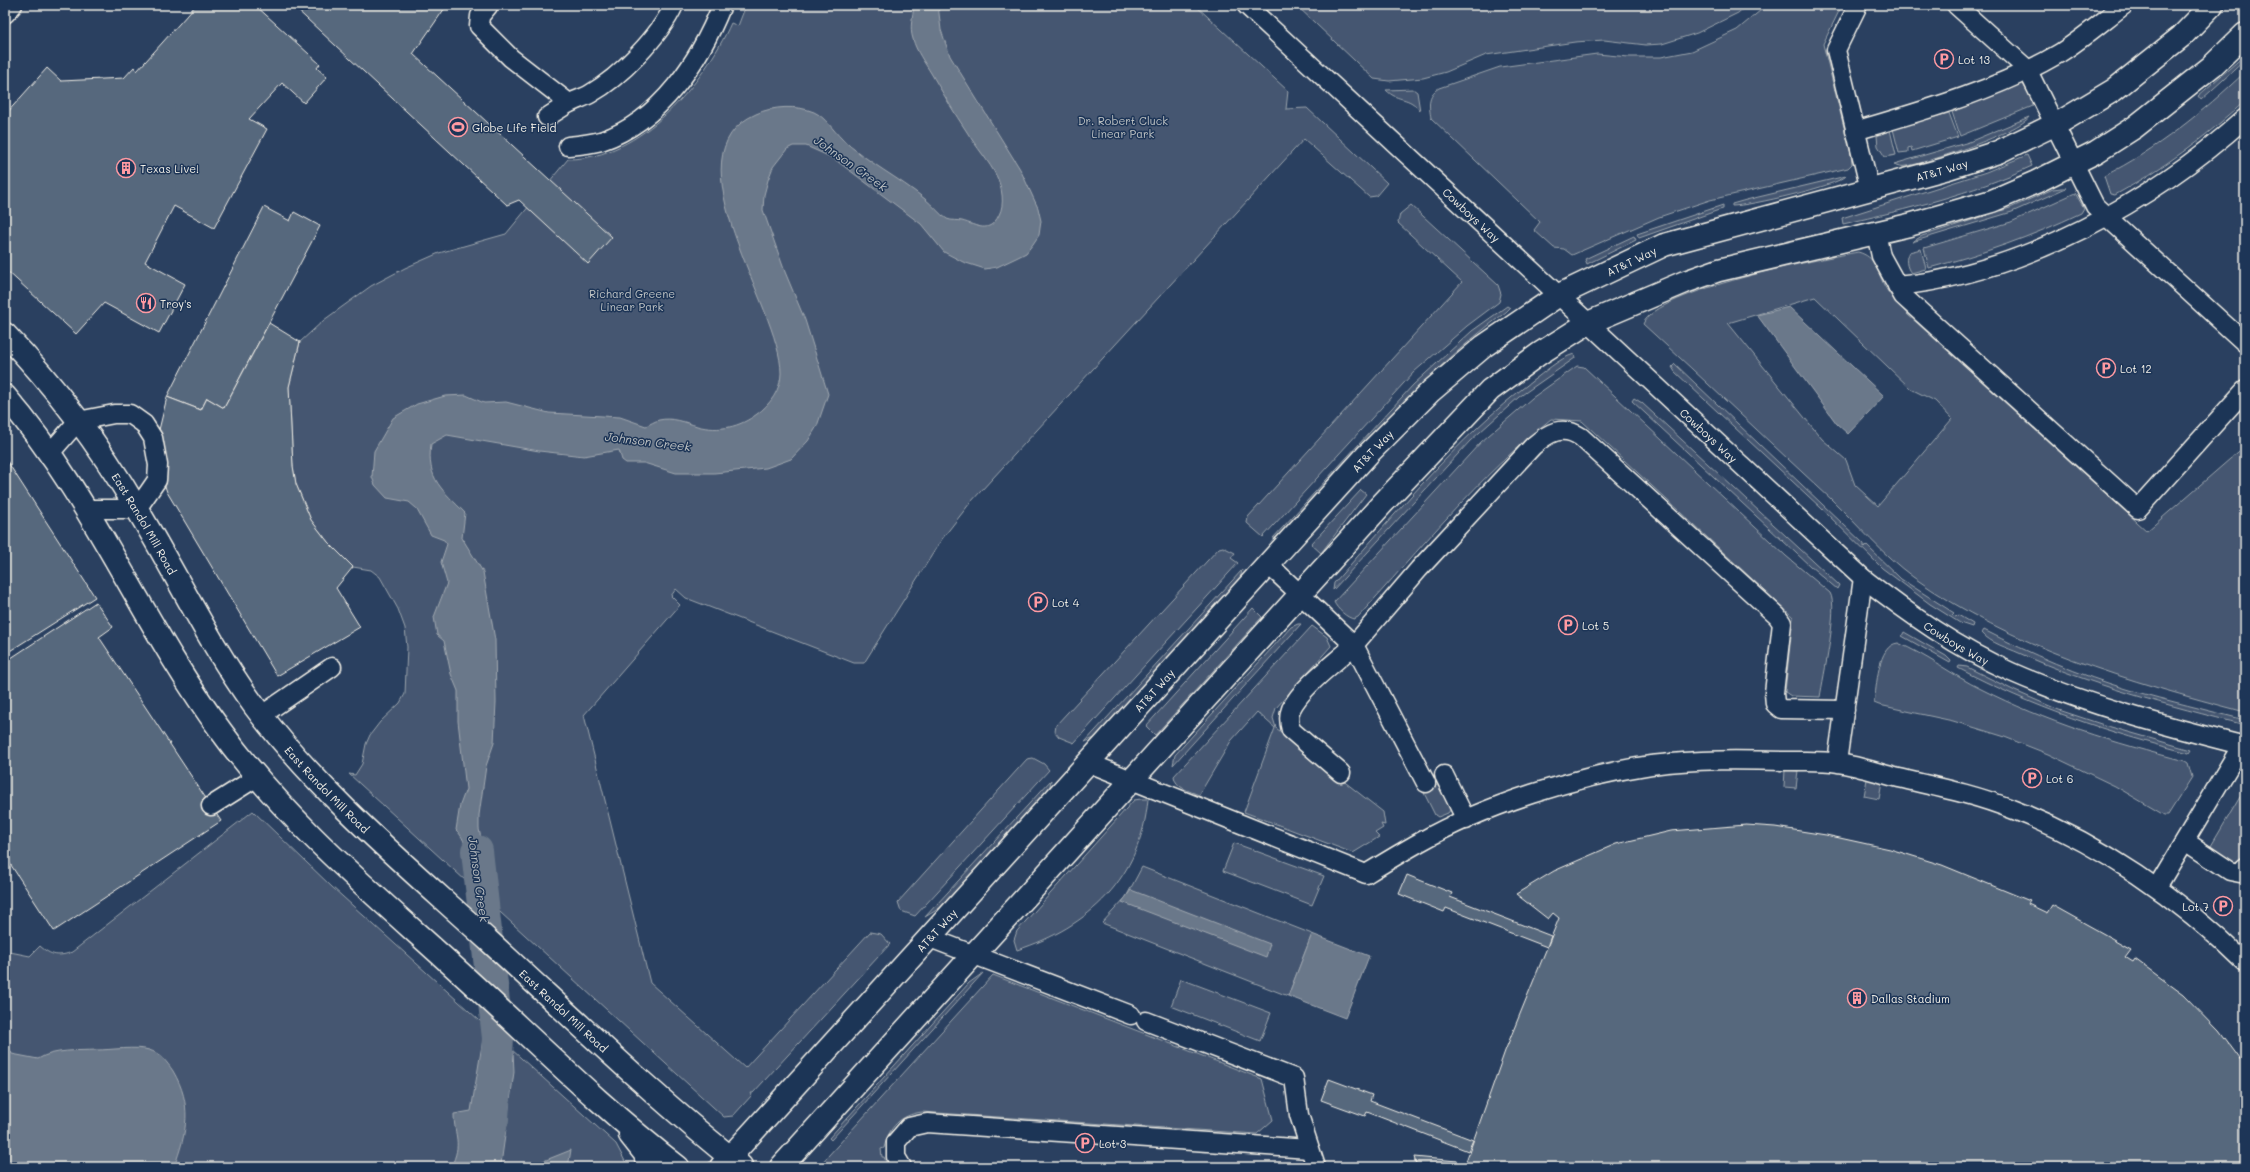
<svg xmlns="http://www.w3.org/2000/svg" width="2250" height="1172" font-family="Mali,sans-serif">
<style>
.green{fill:#445771;stroke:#9ca4ac;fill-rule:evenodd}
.water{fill:#6a788a;stroke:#a1a8b0}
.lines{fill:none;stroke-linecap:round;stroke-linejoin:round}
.river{stroke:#6a788a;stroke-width:32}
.building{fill:#56677d;stroke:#f4f1e8}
.minor-casing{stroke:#f4f1e8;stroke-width:21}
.major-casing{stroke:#f4f1e8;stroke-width:25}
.minor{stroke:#1d3557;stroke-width:18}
.major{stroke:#1d3557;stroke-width:22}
.labels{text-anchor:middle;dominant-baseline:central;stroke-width:3;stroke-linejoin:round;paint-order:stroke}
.poi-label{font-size:11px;fill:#f4f1e8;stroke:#1d3557;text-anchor:start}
.park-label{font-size:11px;fill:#bfc3c4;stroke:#1d3557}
.street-label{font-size:11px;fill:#f4f1e8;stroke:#1d3557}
.water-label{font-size:12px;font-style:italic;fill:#bdc1c2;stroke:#1d3557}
</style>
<rect width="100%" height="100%" fill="#2a4060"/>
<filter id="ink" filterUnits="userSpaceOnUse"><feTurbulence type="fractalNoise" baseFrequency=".025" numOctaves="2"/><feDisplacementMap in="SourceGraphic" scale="8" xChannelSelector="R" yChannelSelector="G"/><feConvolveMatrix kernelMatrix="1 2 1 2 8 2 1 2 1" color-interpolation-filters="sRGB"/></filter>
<g filter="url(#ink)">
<g class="green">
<path d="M 746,5 L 1195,5 L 1288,91 L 1286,109 L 1307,108 L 1387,183 L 1376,196 L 1369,197 L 1304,139 L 970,503 L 942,539 L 864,663 L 854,663 L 686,598 L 676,589 L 671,596 L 680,605 L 584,715 L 650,983 L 745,1068 L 870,932 L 881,934 L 890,944 L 753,1093 L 751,1093 L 752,1095 L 733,1116 L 724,1117 L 349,774 L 355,775 L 362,764 L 366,744 L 370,735 L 380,722 L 400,703 L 405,694 L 407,647 L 405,628 L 398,609 L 380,577 L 371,570 L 353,567 L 328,542 L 311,520 L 296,484 L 293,466 L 289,387 L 300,342 L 324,320 L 371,286 L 405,268 L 439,253 L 506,234 L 568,159 C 641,159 704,83 731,23 L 738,26 Z"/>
<polygon points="1296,5 1747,5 1738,13 1697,33 1662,44 1646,45 1604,40 1575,42 1486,55 1446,72 1423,78 1389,81 1374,79"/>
<path d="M 1767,5 L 1842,5 L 1823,44 L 1851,155 L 1852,164 L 1848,168 L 1710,200 L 1659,217 L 1572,255 L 1564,249 L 1554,248 L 1534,230 L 1540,222 L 1431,118 C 1429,106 1427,95 1439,88 L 1500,67 L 1597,54 L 1629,57 L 1661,57 L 1692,51 L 1737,30 Z"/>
<polygon points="2245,55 2245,60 2201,100 2198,96"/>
<path d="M 2245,72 L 2245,101 C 2206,137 2161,170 2115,195 L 2110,194 L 2104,176 C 2156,150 2203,112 2245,72 Z"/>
<polygon points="2022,82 2033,101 2033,106 1960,136 1952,112"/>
<path d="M 1413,89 L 1417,92 L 1420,111 C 1409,95 1399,103 1386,90 Z"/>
<polygon points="1949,113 1958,137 1912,151 1911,147 1908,148 1908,152 1899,153 1893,129"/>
<path d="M 2029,117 C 2021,131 1925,164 1906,166 C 1902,167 1898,166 1894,164 L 1969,142 Z"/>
<polygon points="1890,130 1896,155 1885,157 1878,146 1877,136"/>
<path d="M 2027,155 L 2032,166 C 1971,194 1908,209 1843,224 L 1842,218 L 1986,172 Z"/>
<path d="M 1846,176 C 1837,186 1749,206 1732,206 L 1732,204 L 1746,200 Z"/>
<polygon points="2061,188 2066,188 2012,212 1912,242 1922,236 2010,208 2053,189"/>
<path d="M 2075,193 L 2084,208 L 2081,213 C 2031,237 1982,254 1929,268 L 1924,248 L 2011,222 Z"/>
<polygon points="1411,205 1498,285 1501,294 1499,302 1467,326 1414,372 1263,537 1247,523 1248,517 1462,282 1398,223 1400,214"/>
<polygon points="1723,205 1723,209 1719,210 1639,238 1637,234"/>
<polygon points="1634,236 1636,240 1587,264 1585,259"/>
<path d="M 1921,249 L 1926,269 L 1911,273 C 1906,267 1905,258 1909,252 Z"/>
<path d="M 1858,252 C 1876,257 1877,270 1884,285 C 1889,295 1899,305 1906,313 L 2147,531 L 2245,446 L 2245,712 C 2128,681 2013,648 1913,577 C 1883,555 1858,525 1831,499 C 1768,441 1706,381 1643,324 C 1657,290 1820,259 1858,252 ZM 1815,297 L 1911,389 L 1935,401 L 1952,419 L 1878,506 L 1855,485 L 1846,460 L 1822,439 L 1728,323 Z"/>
<path d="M 1507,306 L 1510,308 L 1506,312 C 1420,376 1351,458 1279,538 L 1273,538 L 1413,385 L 1472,331 Z"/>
<path d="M 1574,354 L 1575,358 L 1519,397 L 1470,441 L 1333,590 L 1334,583 C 1396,514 1456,439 1531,382 C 1545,372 1558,359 1574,354 Z"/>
<polygon points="1675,364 1864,544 1864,547 1866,545 1901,579 1954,613 1952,615 1956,617 1958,615 1973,624 1972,627 1960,623 1930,604 1882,568 1821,508 1675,372 1672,367"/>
<path d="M 1577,366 L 1584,367 L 1786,556 L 1830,593 C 1839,607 1823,678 1820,697 L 1791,696 L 1785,692 L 1793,617 L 1582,421 L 1551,419 C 1479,476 1420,549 1358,617 L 1354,619 C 1347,618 1337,609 1334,602 L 1481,442 L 1532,398 Z"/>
<polygon points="1634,398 1642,403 1839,585 1837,589 1810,566 1632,401"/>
<polygon points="1361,490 1366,494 1321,553 1311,544"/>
<polygon points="1223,547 1235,553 1231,558 1238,563 1074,743 1059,737 1055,732 1056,725 1219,548"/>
<polygon points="1242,570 1240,579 1097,737 1085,742"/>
<polygon points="1253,608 1262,617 1155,735 1146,726"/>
<polygon points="1298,624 1301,624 1173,765 1175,755 1291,627"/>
<path d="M 1312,626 L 1327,637 L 1331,646 L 1276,708 L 1273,718 L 1276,728 L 1383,812 L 1385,825 L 1381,824 L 1383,828 L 1375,833 L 1379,837 L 1353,853 L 1244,812 L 1275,728 L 1257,712 L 1231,741 L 1199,795 C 1190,791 1175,788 1174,776 Z"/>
<path d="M 1984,630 C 2031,654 2079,675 2130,690 C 2168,701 2207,710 2245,720 L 2245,725 C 2168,705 2092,686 2019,653 C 2008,648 1990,643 1982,633 Z"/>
<polygon points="1904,632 1946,656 1951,661 1950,663 1902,636"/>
<path d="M 1898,643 C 1925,654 1954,676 1981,689 C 2046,722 2114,743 2185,761 L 2188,763 L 2192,777 L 2168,815 L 2164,815 L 2115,786 L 2048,754 L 2002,736 L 1953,721 L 1879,705 L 1874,703 C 1877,687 1877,645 1898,643 Z"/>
<path d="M 1959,666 L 1967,667 L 2015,691 L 2059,710 L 2104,725 L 2191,750 L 2189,753 C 2109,733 2032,707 1958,668 Z"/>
<polygon points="1033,758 1044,764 1049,770 915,916 901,911 898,902 1027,759"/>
<polygon points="1785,770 1798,771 1796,788 1784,787"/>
<polygon points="1867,779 1882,782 1879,799 1864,796"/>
<polygon points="1051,780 1050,786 1040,800 940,908 925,917"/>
<polygon points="1436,785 1441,788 1451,809 1448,813 1438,817 1435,815 1424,793"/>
<polygon points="2245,792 2245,854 2235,865 2220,855 2211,846 2240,797"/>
<path d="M 1141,799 L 1148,799 C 1141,878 1089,927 1017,950 L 1014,940 L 1017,931 L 1134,800 Z"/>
<path d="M 253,811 L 332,887 L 616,1144 L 628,1167 L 5,1167 L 5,951 L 30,956 L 40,946 C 51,956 59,957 72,952 Z"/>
<polygon points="1234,843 1324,876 1312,905 1223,871"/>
<polygon points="1142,867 1312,934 1288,996 1102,923 1126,897"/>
<polygon points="983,973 831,1140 829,1138 969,983"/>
<path d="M 993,975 L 1262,1079 L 1273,1120 L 1257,1134 L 922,1112 C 900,1115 889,1127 884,1148 L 881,1149 L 882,1157 L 884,1157 L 888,1167 L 818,1167 Z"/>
<polygon points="1181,979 1271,1013 1260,1041 1171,1006"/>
</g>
<g class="water">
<path d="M 914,5 L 938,5 L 941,30 L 950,56 L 1020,169 L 1038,208 L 1041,221 L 1039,235 L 1033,244 L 1026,253 L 1016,258 L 997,267 L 985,269 L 963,262 L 944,252 L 921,224 L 833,158 L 806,146 L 793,146 L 787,149 L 773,167 L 768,180 L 764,195 L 763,210 L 785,272 L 805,320 L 828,394 L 817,426 L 808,441 L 791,459 L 766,468 L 714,473 L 676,473 L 644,463 L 626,463 L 622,460 L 619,450 L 584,456 L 539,451 L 447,435 L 431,444 C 426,480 443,490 465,513 L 462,538 L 483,572 L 495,640 L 496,702 L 494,743 L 486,766 L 479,815 L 479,829 L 496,908 L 465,879 C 469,863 469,842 456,830 L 460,805 L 466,789 L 458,721 L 458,691 L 451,674 L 444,641 L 437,635 L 434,617 L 447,583 L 441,562 L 447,544 L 444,540 L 431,535 L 416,508 L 409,502 L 387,498 L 375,485 L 372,477 L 374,451 L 393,418 L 417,404 L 445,396 L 466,395 L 484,403 L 506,402 L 549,413 L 620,417 L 646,426 C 650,424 655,421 659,420 C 672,417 685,422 697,426 C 719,432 740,427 757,414 C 770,405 781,389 781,373 C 781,307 665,154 756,114 C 773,106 797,105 814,112 C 825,117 833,130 842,139 C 867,162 899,178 925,199 C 933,205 939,214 947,219 C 952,221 957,220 962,221 C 977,225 989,235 999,215 C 1005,204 1002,188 997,177 C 989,161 976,147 967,132 C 954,113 943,93 931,73 C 925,63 916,51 913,39 C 909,27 913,17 914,5 Z"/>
<polygon points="1789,307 1884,396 1848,434 1837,424 1757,315"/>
<polygon points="1131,890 1270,944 1266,957 1122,902"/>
<polygon points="1312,934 1369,956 1345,1018 1288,996"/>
<path d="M 485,1027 L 513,1052 L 514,1072 L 501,1164 L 503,1167 L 451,1167 C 463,1142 454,1137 454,1114 L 471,1111 Z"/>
<path d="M 5,1040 L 12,1054 L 38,1059 C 54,1049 78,1051 97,1050 C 110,1050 137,1046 149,1050 C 160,1053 167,1062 173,1071 C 193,1105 187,1132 174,1167 L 5,1167 Z"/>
<polygon points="571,1150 568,1167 509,1167 536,1164"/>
</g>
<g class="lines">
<polyline class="river" points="476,1167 480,1160 493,1119 498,1038 477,851"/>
</g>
<g class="building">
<polygon points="196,5 255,5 320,64 317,68 327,77 304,103 282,83 249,119 267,129 214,228 174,206 145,262 185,284 159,333 104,303 76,334 5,269 5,115 47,68 61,81 124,78 134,67 137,71"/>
<polygon points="292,5 447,5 413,54 612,237 588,264 519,200 507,205"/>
<polygon points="264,207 290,221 294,212 320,226 224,408 207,398 201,410 167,397"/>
<polygon points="269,323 300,342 289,387 293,466 296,484 311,520 328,542 353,567 336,588 360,627 277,676 167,492 162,478 158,434 167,397 201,410 207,398 224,408"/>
<polygon points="5,458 95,597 5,654"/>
<polygon points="96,602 113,627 99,637 221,821 54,931 5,856 5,662"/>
<polygon points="1746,825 1775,827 1826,835 1890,849 1942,865 2030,901 2028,904 2047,913 2052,905 2131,949 2125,957 2133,962 2135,959 2184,995 2219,1031 2245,1066 2245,1167 1464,1167 1505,1051 1559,918 1553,913 1548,919 1516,894 1554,871 1616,844 1671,831"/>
<polygon points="1407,875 1452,893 1450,897 1551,936 1547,947 1446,908 1444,912 1399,894"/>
<polygon points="1329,1079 1372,1095 1370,1101 1473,1140 1468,1151 1367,1112 1365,1116 1321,1100"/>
<polygon points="1414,1157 1457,1161 1456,1167 1417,1167"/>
</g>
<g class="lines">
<g class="minor-casing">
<g id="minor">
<polyline points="489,5 480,16 479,26 511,58 569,103"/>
<path id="s1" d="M 1246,5 L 1863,578 C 1909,614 1957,648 2011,672 C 2086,705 2166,726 2245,746"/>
<polyline points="1858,5 1836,50 1870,190"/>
<polyline points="1956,5 2027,69 2095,206 2245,343"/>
<polyline points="5,14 13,5"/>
<path d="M 547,117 C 554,113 561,108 568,104 C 575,100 583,98 590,94 C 620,77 660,36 674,5"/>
<path d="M 1855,131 C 1926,110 1997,90 2060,53 C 2082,39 2103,21 2124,5"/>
<path d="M 568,146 C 579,145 590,144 601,141 C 661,121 700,60 722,5"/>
<polyline points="1876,233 1881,256 1903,296 2138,509 2245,390"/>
<path d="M 1897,286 C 2022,274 2153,201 2245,118"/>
<polyline points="50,453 78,421 114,414 130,414 144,424 153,438 158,465 157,480 137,509 87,509"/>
<path d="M 1269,565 L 1354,645 L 1419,569 L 1533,446 C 1548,433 1562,424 1581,437 L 1777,616 L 1782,623 L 1774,693 L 1775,704 L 1781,709 L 1845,710"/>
<polyline points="262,715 332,667"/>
<polyline points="1837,762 1863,578"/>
<path d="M 1089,763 L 1366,874 C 1384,863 1402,852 1420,842 C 1485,805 1577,776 1651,765 C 1697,759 1744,760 1790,761 C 1806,761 1823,760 1838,763 C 1859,766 1879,773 1899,778 C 1938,787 1977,795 2014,810 C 2098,842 2181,899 2245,963"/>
<path d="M 1341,773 L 1291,730 C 1289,723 1288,716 1291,709 C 1302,686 1335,663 1354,645 L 1426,783"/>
<polyline points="1444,775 1466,820"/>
<polyline points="211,806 257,777"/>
<polyline points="2185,841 2230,871 2240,873 2245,867"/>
<polyline points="2157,887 2242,745"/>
<polyline points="930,938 1131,1015"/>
<polyline points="1146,1021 1294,1078 1299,1115 1316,1167"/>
<polyline points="902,1167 896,1157 896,1142 909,1127 927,1123 1309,1149"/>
</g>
</g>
<g class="major-casing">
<g id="major">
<path id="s2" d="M 5,334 C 56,387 100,446 137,509 C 177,575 209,644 255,707 C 321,795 408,867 489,941 C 572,1017 653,1096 741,1166"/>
<path d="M 5,396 C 93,497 142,624 221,731 C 289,825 380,899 465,977 C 535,1041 603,1109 678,1167"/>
<polyline points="630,1135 645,1154 648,1167"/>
<path id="s3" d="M 721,1167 L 1368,454 L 1431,391 L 1484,346 L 1559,295 L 1664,245 L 1945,169 L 1998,152 L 2062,121 L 2114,90 L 2182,36 L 2212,5"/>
<polyline points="781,1167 1382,504 1490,390 1539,354 1588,323 1685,282 1719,270 1909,225 1992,201 2036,182 2096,152 2135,127 2212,66 2245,34"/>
</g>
</g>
<use href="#minor" class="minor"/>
<use href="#major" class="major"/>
</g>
</g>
<defs>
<g id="parking-ring" transform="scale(1)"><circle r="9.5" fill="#1d3557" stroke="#ff9aa2" stroke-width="1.5"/><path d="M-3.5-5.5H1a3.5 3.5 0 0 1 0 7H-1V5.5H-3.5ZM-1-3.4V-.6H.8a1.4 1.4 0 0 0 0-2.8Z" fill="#ff9aa2"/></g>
<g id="stadium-ring" transform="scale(1)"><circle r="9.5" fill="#1d3557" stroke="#ff9aa2" stroke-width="1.5"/><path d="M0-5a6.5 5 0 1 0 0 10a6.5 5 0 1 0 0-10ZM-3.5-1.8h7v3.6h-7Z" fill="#ff9aa2"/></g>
<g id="building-ring" transform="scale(1)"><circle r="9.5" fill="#1d3557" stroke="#ff9aa2" stroke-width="1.5"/><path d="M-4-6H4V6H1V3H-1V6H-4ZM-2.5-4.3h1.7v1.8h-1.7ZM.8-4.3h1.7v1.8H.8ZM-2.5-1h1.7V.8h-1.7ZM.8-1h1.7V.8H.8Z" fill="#ff9aa2"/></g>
<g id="restaurant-ring" transform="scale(1)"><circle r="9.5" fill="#1d3557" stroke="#ff9aa2" stroke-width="1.5"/><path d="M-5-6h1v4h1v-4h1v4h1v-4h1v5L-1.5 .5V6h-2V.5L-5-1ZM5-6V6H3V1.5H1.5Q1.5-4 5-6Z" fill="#ff9aa2"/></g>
</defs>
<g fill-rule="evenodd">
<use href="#parking-ring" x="1944" y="59"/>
<use href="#stadium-ring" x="458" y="127"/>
<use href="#building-ring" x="126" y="168"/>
<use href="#restaurant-ring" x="146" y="303"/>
<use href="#parking-ring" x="2106" y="368"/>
<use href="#parking-ring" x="1038" y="602"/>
<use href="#parking-ring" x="1568" y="625"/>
<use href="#parking-ring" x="2032" y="778"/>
<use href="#parking-ring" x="2223" y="906"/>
<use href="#building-ring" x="1857" y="998"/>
<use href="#parking-ring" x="1085" y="1143"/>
</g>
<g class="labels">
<g class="poi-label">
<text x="1958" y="59">Lot 13</text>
<text x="472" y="127">Globe Life Field</text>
<text x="140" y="168">Texas Live!</text>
<text x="160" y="303">Troy's</text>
<text x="2120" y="368">Lot 12</text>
<text x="1052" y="602">Lot 4</text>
<text x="1582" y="625">Lot 5</text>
<text x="2046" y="778">Lot 6</text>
<text x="2209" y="906" text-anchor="end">Lot 7</text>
<text x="1871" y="998">Dallas Stadium</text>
<text x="1099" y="1143">Lot 3</text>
</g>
<g class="park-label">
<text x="1123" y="120">Dr. Robert Cluck<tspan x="1123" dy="13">Linear Park</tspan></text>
<text x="632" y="293">Richard Greene<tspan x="632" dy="13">Linear Park</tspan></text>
</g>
<g class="street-label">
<text stroke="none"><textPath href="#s3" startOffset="1616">AT&amp;T Way</textPath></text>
<text stroke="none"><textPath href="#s1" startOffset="308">Cowboys Way</textPath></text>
<text stroke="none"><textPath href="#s3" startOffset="1292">AT&amp;T Way</textPath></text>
<text stroke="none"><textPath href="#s1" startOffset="632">Cowboys Way</textPath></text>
<text stroke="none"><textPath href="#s3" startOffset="968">AT&amp;T Way</textPath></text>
<text stroke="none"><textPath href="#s2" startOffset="236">East Randol Mill Road</textPath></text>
<text stroke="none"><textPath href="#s1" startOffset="956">Cowboys Way</textPath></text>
<text stroke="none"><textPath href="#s3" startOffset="644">AT&amp;T Way</textPath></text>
<text stroke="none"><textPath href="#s2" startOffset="560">East Randol Mill Road</textPath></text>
<text stroke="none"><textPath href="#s3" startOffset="320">AT&amp;T Way</textPath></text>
<text stroke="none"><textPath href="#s2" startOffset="884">East Randol Mill Road</textPath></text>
</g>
<g class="water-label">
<text transform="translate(851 163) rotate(35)">Johnson Creek</text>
<text transform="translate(648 441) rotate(7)">Johnson Creek</text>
<text transform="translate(479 879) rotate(82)">Johnson Creek</text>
</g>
</g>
<rect width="2250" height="1172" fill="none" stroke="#1d3557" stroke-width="20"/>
<rect x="10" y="10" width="2230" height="1152" fill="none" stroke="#f4f1e8" stroke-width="1.5" filter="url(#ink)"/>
</svg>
